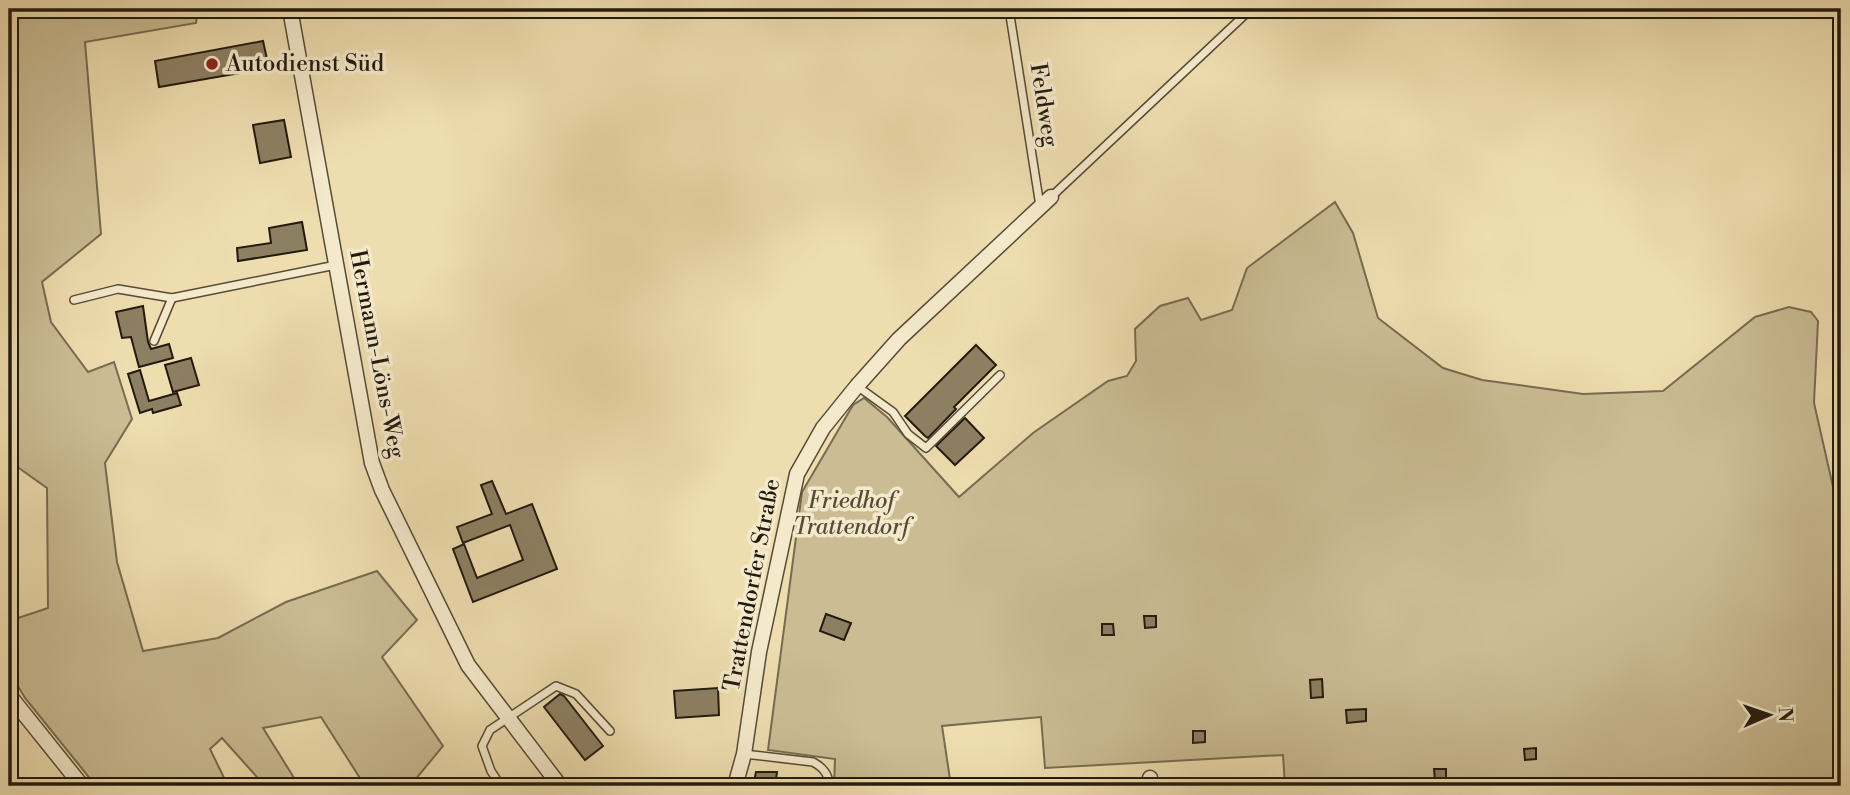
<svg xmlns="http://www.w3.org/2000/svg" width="1850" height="795" font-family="'Libre Bodoni',serif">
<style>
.green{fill:#cbbc94;stroke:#776b51;stroke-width:2}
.building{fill:#8d7f62;stroke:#231a0e;stroke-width:2}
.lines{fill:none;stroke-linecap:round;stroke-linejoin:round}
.lane-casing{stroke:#564b36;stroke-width:10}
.street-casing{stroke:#564b36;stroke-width:17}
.lane{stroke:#f4e9cb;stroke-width:7}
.street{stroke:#f4e9cb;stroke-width:14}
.poi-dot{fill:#8f2418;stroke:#f4e9cb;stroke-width:2.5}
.labels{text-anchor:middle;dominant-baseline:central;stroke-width:7;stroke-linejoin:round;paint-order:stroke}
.poi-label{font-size:23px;fill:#231a0e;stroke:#f4e9cb;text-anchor:start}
.street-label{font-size:23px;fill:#231a0e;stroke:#f4e9cb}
.park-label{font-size:23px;font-style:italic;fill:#554b36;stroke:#f4e9cb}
</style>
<rect width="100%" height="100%" fill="#eeddaf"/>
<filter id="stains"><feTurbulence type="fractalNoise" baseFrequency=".00286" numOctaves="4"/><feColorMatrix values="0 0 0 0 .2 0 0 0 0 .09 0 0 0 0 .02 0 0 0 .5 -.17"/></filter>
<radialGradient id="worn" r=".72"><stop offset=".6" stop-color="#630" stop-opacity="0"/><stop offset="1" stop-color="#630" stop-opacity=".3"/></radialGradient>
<g class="green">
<polygon points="9,9 198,9 196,23 85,42 101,234 42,282 51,322 88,372 114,362 132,419 105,463 117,562 143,651 218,638 286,602 377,571 417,620 382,657 443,746 410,786 365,786 321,717 263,728 296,781 276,786 265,786 222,738 210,749 228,786 96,786 25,698 9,671 9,621 48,608 47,488 9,461"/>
<polygon points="1335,202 1353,233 1378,318 1443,368 1482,380 1583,394 1663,391 1755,317 1789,307 1811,312 1818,321 1814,403 1841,522 1841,786 1285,786 1283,755 1045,768 1041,717 942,726 951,786 834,786 835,759 768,750 802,492 853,405 864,398 887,417 959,497 1033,433 1108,381 1127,376 1136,361 1135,329 1160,306 1188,298 1201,320 1232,310 1247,268"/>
</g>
<g class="building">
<polygon points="263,41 269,68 159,87 155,61"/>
<polygon points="284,120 291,157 260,163 253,125"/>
<polygon points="302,222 307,250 238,261 237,248 271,243 269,228"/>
<polygon points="143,306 148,342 151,349 169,344 173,358 139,367 131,337 122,338 116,312"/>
<polygon points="976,345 996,365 954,407 956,409 928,438 925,436 905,416"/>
<polygon points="191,358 199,385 173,392 165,365"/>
<polygon points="140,370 149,401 177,393 181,405 153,413 152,409 140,413 128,374"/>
<polygon points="965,418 984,438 955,465 936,446"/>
<polygon points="492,481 506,514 532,504 557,569 473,602 453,549 464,544 477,578 523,560 510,525 463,543 457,527 492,514 481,485"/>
<polygon points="826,614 851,623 844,640 820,631"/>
<polygon points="1144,616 1156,616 1156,627 1145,628"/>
<polygon points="1102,624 1113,624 1114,635 1102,635"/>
<polygon points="1322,679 1323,697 1311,698 1310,680"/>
<polygon points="718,688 719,715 676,718 674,691"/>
<polygon points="560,694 564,696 603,746 585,760 544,707"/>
<polygon points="1366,709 1366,721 1347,723 1346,710"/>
<polygon points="1193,731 1205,731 1205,742 1193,743"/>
<polygon points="1536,748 1536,759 1525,760 1524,749"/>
<polygon points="1434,769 1446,769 1446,780 1435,780"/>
<polygon points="756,772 777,772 775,786 753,786"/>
</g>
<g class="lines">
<g class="lane-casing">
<g id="lane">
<polyline points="1009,9 1040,206"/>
<polyline points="1051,197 1251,9"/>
<polyline points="74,300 118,289 172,298 336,265"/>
<polyline points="154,341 172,298"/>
<polyline points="857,386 893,412 908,434 926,448 1000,375"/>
<path d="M 744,754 L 813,762 C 824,768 828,774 830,786"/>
<polyline points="501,786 491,771 482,746 490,730 556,686 576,694 610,731"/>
</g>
</g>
<g class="street-casing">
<g id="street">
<polyline points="290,9 372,463 382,490 468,665 560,786"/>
<polyline points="9,695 82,786"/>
<polyline points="1150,778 1151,786"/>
<polyline points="735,786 744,754 759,652 797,474 823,428 857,386 899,339 1051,197"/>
</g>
</g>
<use href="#lane" class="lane"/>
<use href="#street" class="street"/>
</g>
<circle class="poi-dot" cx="212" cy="64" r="7"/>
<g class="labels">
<g class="poi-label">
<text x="226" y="64">Autodienst Süd</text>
</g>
<g class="street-label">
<text transform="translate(1044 105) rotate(81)">Feldweg</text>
<text transform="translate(377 354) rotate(79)">Hermann-Löns-Weg</text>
<text transform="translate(752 585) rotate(-79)">Trattendorfer Straße</text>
</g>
<g class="park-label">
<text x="851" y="501">Friedhof<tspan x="851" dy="26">Trattendorf</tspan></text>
</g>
</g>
<rect width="1850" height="795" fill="none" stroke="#eeddaf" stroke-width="35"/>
<rect x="10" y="10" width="1829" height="774" fill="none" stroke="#231a0e" stroke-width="3.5"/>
<rect x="18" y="18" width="1815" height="760" fill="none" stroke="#231a0e" stroke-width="2"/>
<g transform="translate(1769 715) rotate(88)" stroke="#f4e9cb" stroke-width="5" paint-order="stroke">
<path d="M0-5L12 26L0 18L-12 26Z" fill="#231a0e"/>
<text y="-10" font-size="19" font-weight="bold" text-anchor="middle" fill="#231a0e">N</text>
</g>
<rect width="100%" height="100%" filter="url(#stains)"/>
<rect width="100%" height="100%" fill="url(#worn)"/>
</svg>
